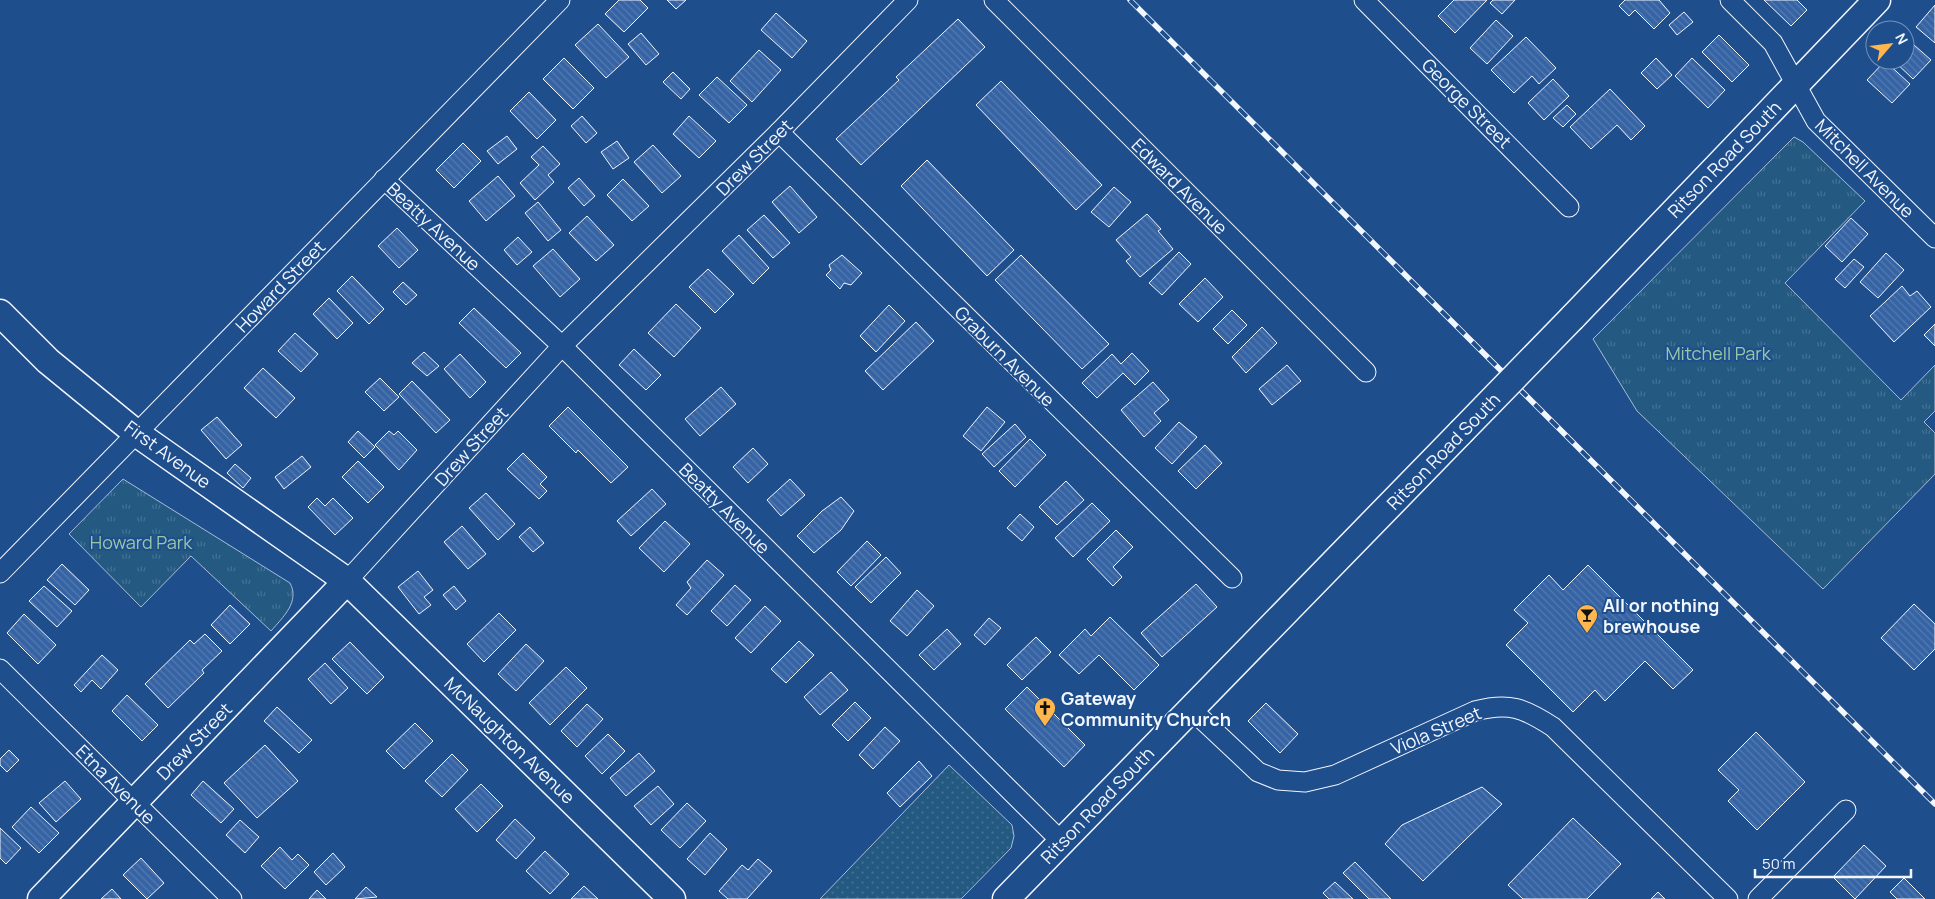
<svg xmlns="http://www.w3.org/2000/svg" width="1935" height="899" font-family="Manrope,sans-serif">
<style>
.grass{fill:url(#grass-dots);stroke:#a8bbd7}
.park{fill:url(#park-tufts);stroke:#a8bbd7}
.building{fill:url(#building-back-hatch);stroke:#f2f6ff}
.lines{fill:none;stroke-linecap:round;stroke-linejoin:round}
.street-casing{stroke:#f2f6ff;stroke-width:21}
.secondary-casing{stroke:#f2f6ff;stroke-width:29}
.street{stroke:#1f4e8c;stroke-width:19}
.secondary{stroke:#1f4e8c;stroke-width:26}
.rail-casing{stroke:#f2f6ff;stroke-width:5.5}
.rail{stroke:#1f4e8c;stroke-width:4;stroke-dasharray:11;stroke-linecap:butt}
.secondary-bridge-casing{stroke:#f2f6ff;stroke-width:29;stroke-linecap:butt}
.secondary-bridge{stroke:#1f4e8c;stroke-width:26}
.labels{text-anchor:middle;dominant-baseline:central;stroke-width:4;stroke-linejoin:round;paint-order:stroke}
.street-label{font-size:18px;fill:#f2f6ff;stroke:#1f4e8c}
.park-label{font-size:18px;fill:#97c8a6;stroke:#1f4e8c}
.poi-label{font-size:18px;font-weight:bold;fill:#f2f6ff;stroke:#1f4e8c;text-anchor:start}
</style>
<defs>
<pattern id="grass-dots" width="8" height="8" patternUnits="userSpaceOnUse" patternTransform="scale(1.25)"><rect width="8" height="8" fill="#245a82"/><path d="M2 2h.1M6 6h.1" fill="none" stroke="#447295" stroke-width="1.8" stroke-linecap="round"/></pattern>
<pattern id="park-tufts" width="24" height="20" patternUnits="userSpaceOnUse" patternTransform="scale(1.25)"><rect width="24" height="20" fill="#245a82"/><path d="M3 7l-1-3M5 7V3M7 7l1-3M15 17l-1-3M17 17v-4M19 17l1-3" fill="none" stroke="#447295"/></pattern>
<pattern id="building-back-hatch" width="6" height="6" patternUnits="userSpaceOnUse" patternTransform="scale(1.25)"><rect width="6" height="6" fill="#3563a3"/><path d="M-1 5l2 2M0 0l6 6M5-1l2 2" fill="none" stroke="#537ab1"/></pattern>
</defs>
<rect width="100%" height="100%" fill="#1f4e8c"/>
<polygon class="grass" points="949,765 1012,825 1014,836 1011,848 961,899 820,899"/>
<g class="park">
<polygon points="1794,137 1803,142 1865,201 1785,283 1901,400 1935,365 1935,411 1924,422 1935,433 1935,474 1823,589 1637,411 1593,339"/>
<path d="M 123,479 L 290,583 C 300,602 283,617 271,631 L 191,556 L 141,607 L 69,534 Z"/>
</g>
<g class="building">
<polygon points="619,0 640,0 648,8 624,32 605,14"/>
<polygon points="667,0 686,0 676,9"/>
<polygon points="1454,0 1487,0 1455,33 1438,16"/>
<polygon points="1493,0 1515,0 1502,14 1490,3"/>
<polygon points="1625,0 1659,0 1670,13 1654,29 1635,10 1629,16 1619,6"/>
<polygon points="1764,0 1797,0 1807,10 1791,26"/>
<polygon points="1935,5 1935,43 1916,27"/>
<polygon points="1684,12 1693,22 1677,35 1669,25"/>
<polygon points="776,13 807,41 792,58 761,30"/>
<polygon points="958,19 985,47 861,165 836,139 899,80 896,77"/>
<polygon points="1496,20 1513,36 1487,64 1470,48"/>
<polygon points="598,24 629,57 606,78 575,45"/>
<polygon points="641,33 659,54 646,65 628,44"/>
<polygon points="1719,35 1749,65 1732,82 1702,52"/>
<polygon points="1526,37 1556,68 1539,84 1532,76 1514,93 1491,70"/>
<polygon points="1905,37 1931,60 1913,79 1893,60 1905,60"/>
<polygon points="759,50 781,70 752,102 730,81"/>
<polygon points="564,58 594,88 573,109 543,79"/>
<polygon points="1656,58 1672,75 1657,89 1641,73"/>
<polygon points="1692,58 1725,90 1708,108 1675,76"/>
<polygon points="1885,61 1910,84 1892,103 1867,80"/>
<polygon points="673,72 690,89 681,99 663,82"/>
<polygon points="717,77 747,105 729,123 699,95"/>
<polygon points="1553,79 1569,96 1544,120 1528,103"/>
<polygon points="1001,81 1102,185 1076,210 976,105"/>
<polygon points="1610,89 1645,126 1631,140 1617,125 1591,149 1570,127"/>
<polygon points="529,92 556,120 537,139 510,111"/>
<polygon points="1567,105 1576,114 1563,127 1553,118"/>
<polygon points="582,116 597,133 586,143 571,126"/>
<polygon points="689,116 716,141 699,158 673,134"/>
<polygon points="507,136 517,149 498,164 487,151"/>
<polygon points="617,141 629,158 613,169 601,152"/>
<polygon points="463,143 481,161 454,188 436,170"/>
<polygon points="653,145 681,176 662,193 634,162"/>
<polygon points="543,146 560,164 548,175 554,182 535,200 520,183 539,165 531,157"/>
<polygon points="927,160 1014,250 987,276 901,186"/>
<polygon points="498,176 515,196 486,221 469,201"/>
<polygon points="579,178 595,196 584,206 568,188"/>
<polygon points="623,179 649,206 632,221 607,195"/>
<polygon points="790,186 817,217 799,233 772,202"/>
<polygon points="1114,187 1131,202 1109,227 1091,212"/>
<polygon points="538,202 561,230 548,241 525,213"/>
<polygon points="1147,214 1161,229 1158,231 1173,249 1140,277 1126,261 1131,257 1116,240"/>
<polygon points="764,215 790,243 773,258 747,230"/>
<polygon points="587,216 614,245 596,261 569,233"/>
<polygon points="1851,218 1868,234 1842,262 1825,246"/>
<polygon points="397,228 418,250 399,268 378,246"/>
<polygon points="739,235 769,268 753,284 722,251"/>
<polygon points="518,237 532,252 517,265 504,250"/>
<polygon points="553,249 580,279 560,297 533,266"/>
<polygon points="1179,252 1191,264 1162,295 1149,283"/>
<polygon points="1886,253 1904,270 1878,298 1860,282"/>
<polygon points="842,255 862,273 851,285 844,283 840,289 826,275 831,270 829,265"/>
<polygon points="1021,255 1109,344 1082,369 995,280"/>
<polygon points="1854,259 1864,267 1845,288 1835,279"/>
<polygon points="708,269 734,294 715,313 689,287"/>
<polygon points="352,276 384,309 369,324 337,291"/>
<polygon points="1205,278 1223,297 1198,322 1179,304"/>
<polygon points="403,282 417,295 406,305 393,292"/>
<polygon points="1902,286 1910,296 1917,291 1931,307 1894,342 1870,316"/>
<polygon points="329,298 353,323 337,339 313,314"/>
<polygon points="676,304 701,328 674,357 648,333"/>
<polygon points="889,305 905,321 876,352 860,336"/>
<polygon points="474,308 521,353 506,368 459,323"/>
<polygon points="1232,310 1247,325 1228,344 1213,329"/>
<polygon points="916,322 934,341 883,390 865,371"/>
<polygon points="1935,324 1935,346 1924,335"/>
<polygon points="1262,327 1277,343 1246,373 1232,357"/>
<polygon points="295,333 318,354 301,372 278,351"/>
<polygon points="634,349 661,375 646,390 619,365"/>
<polygon points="424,352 439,366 427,376 412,363"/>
<polygon points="1132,353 1149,371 1135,385 1123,373 1097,398 1082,383 1112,354 1121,364"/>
<polygon points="460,354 486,382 470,398 444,369"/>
<polygon points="1287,365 1301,381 1272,405 1259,389"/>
<polygon points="263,368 295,398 276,418 244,388"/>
<polygon points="380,378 399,397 384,411 365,392"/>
<polygon points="412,381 450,420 436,433 399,394"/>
<polygon points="1153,382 1169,400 1154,413 1161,421 1144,437 1121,410"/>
<polygon points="721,387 736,404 700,436 685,419"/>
<polygon points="568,407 628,467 611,483 578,450 576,453 549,426"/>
<polygon points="987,407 1005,422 981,451 963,436"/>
<polygon points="217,417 242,445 226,459 201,430"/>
<polygon points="1179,422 1197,437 1172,464 1155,448"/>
<polygon points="1015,424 1026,437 994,467 982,454"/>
<polygon points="358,431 375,447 364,458 348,442"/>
<polygon points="389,431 394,435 398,431 417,450 399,470 375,445"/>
<polygon points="1030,439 1046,455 1015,487 999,471"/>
<polygon points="1205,445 1222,463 1196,489 1178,471"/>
<polygon points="753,448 768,464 748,483 733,467"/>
<polygon points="523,453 547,477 540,484 547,491 539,499 507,469"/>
<polygon points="302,456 311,467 284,489 275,477"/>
<polygon points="358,461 384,487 368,503 342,477"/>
<polygon points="235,464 251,478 243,488 227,473"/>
<polygon points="790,479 805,495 781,516 767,500"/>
<polygon points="1066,481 1084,500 1057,525 1039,507"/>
<polygon points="652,489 666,504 631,536 617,521"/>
<polygon points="486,493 515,524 498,540 469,508"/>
<polygon points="841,497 854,511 841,530 814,553 797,536 822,511"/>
<polygon points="317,498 325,506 333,498 353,518 335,535 308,507"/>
<polygon points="1092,503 1110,521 1073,557 1055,538"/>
<polygon points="1020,514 1034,527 1022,541 1007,528"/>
<polygon points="665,521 690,544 664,572 639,548"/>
<polygon points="462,526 486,554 468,569 444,542"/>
<polygon points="530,527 544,543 533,552 519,537"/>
<polygon points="1116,530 1133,547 1113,567 1122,577 1113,586 1087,559"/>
<polygon points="867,541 881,555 851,586 837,572"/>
<polygon points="886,557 901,573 871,603 855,587"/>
<polygon points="707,560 724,575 687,615 676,605 691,588 687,582"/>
<polygon points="62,564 89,590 75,605 47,580"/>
<polygon points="1588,565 1693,670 1673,689 1645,661 1605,701 1595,690 1573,712 1506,645 1528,623 1514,610 1549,575 1563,590"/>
<polygon points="418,571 433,590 424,597 431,605 419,614 398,587"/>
<polygon points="1196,584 1217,607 1162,657 1141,633"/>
<polygon points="735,585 751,600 727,626 711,611"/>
<polygon points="44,586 72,611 57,627 29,601"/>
<polygon points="454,586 466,601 456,610 443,595"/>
<polygon points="917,590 934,606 907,636 890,621"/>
<polygon points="1914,604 1935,624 1935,649 1914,670 1881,638"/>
<polygon points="230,605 250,624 230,644 211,625"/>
<polygon points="765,606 781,621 751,653 735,638"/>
<polygon points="499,613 516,630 484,662 467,644"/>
<polygon points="24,614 56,645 38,664 7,633"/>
<polygon points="1110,617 1159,665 1134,690 1099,655 1079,674 1059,655 1085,629 1091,636"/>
<polygon points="989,618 1001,628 985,645 974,635"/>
<polygon points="947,629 961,644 934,670 919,655"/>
<polygon points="205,634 222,651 202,670 204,673 168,708 145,684 190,640 194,644"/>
<polygon points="1036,637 1051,652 1022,680 1007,665"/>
<polygon points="799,641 814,655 786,683 771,669"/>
<polygon points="350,642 384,677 367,694 332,659"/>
<polygon points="526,644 544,661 516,691 498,674"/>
<polygon points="102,655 118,670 101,689 92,680 81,692 74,685"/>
<polygon points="325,663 348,688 331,704 308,679"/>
<polygon points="566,667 587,688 550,725 529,703"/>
<polygon points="831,672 848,690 820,715 804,697"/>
<polygon points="1027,687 1085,745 1064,767 1005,709"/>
<polygon points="127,695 158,725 142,741 112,711"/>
<polygon points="855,702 871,718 848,741 832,725"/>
<polygon points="1266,703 1298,734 1280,753 1248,721"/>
<polygon points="587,704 603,719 577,747 561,731"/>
<polygon points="277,707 312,740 299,753 264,721"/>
<polygon points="415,723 433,741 404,769 386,751"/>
<polygon points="885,727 900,741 873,769 859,755"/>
<polygon points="1756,732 1805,782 1757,830 1728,801 1739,790 1718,770"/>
<polygon points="608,734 625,751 602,774 585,756"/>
<polygon points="265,745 298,781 257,818 224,783"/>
<polygon points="9,750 19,760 7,772 0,765 0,759"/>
<polygon points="639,753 655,771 626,796 610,778"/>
<polygon points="452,754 468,770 442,797 425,781"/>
<polygon points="919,761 932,776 900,807 887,793"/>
<polygon points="65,781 81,799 56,822 39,803"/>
<polygon points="203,781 234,809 221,823 191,795"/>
<polygon points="481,784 503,806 477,832 455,809"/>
<polygon points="658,786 674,804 651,825 634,806"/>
<polygon points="1482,787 1502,804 1423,881 1385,844 1402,825"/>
<polygon points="687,803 706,821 680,848 661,830"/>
<polygon points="31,807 59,833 39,853 12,827"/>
<polygon points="1573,818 1621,864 1587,899 1523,899 1508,885"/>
<polygon points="515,819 535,838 516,859 496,840"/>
<polygon points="240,820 259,837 245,853 226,835"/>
<polygon points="0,828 21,848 6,864 0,858"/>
<polygon points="710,833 727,849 705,875 687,859"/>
<polygon points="1864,845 1886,866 1855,899 1833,877"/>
<polygon points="280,847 292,860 298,854 309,865 285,889 261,866"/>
<polygon points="545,851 569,874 550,894 526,871"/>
<polygon points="333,853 345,867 326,885 314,872"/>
<polygon points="141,858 164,883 147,899 123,875"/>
<polygon points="758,859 772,871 747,899 728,899 719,891 742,865 748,870"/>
<polygon points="1355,862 1391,899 1369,899 1343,873"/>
<polygon points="1904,878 1925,899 1897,899 1890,892"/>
<polygon points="1335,882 1353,899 1329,899 1323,893"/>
<polygon points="584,886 598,899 571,899"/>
<polygon points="366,887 377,897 355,899"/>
<polygon points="112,889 121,899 101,899"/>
<polygon points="317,890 326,899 309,899"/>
<polygon points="1658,892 1665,899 1651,899"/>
</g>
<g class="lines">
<g class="street-casing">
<g id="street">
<polyline points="994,0 1366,372"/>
<polyline points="1364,0 1569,207"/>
<polyline points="1730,0 1773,43 1816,121 1935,238"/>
<polyline points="779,132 1232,578"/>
<polyline points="384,179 562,346 1062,842"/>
<polyline points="0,573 560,0"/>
<polyline points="347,581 562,346 779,132 908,0"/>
<polyline points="0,669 232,899"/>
<path d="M 1191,709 L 1258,772 L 1278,780 L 1305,782 L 1335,775 L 1475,711 C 1509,702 1524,708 1553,727 L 1728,899"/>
<polyline points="1758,899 1846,810"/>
</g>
</g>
<g class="secondary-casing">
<g id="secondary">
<polyline points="0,313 48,361 136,433 347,581 672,899"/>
<polyline points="1572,318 1877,0"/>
<polyline points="41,899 347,581"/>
<polyline points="1006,899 1461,432"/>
</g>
</g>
<use href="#street" class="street"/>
<use href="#secondary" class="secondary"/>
<g class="rail-casing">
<polyline id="rail" points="1130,0 1935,804"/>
</g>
<use href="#rail" class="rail"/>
<g class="secondary-bridge-casing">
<polyline id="secondary-bridge" points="1461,432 1572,318"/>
</g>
<use href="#secondary-bridge" class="secondary-bridge"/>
</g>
<defs>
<g id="bar-pin" transform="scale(1.125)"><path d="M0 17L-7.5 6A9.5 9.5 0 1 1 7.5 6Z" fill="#ffb74d" stroke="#1f4e8c"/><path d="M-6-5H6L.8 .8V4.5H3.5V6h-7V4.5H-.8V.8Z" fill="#111"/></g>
<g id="church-pin" transform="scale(1.125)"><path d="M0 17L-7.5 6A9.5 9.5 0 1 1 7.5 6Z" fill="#ffb74d" stroke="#1f4e8c"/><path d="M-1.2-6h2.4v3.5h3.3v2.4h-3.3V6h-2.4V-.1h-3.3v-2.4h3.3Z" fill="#111"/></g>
</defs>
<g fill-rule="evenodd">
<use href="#bar-pin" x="1587" y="615"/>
<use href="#church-pin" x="1045" y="708"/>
</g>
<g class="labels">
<g class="street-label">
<text transform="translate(1467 103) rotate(45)">George Street</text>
<text transform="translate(754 157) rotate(-45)">Drew Street</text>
<text transform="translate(1724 159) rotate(-46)">Ritson Road South</text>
<text transform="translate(1865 168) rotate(45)">Mitchell Avenue</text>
<text transform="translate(1180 186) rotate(45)">Edward Avenue</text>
<text transform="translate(434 226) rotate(43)">Beatty Avenue</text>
<text transform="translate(280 286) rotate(-46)">Howard Street</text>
<text transform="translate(1005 356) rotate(45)">Graburn Avenue</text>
<text transform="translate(471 446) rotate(-48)">Drew Street</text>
<text transform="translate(1443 451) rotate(-46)">Ritson Road South</text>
<text transform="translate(168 454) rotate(36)">First Avenue</text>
<text transform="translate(725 508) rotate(45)">Beatty Avenue</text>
<text transform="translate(1436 730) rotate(-23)">Viola Street</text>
<text transform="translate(510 740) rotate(44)">McNaughton Avenue</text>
<text transform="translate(194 741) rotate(-46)">Drew Street</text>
<text transform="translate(116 784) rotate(45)">Etna Avenue</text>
<text transform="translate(1097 805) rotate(-46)">Ritson Road South</text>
</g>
<g class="park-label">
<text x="1718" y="353">Mitchell Park</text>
<text x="141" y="542">Howard Park</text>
</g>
<g class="poi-label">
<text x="1603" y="605">All or nothing<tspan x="1603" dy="21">brewhouse</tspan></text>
<text x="1061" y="698">Gateway<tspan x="1061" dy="21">Community Church</tspan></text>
</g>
</g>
<g transform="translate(1890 45) rotate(62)"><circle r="24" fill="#1f4e8c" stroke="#7391ba"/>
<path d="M0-4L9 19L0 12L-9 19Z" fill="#ffb74d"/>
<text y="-8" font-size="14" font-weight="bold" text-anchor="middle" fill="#f2f6ff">N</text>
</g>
<path d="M1755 869v8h156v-8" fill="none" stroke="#f2f6ff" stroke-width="2.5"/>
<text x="1762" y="869" font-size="15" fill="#f2f6ff" stroke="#1f4e8c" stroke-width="4" paint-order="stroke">50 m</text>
</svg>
